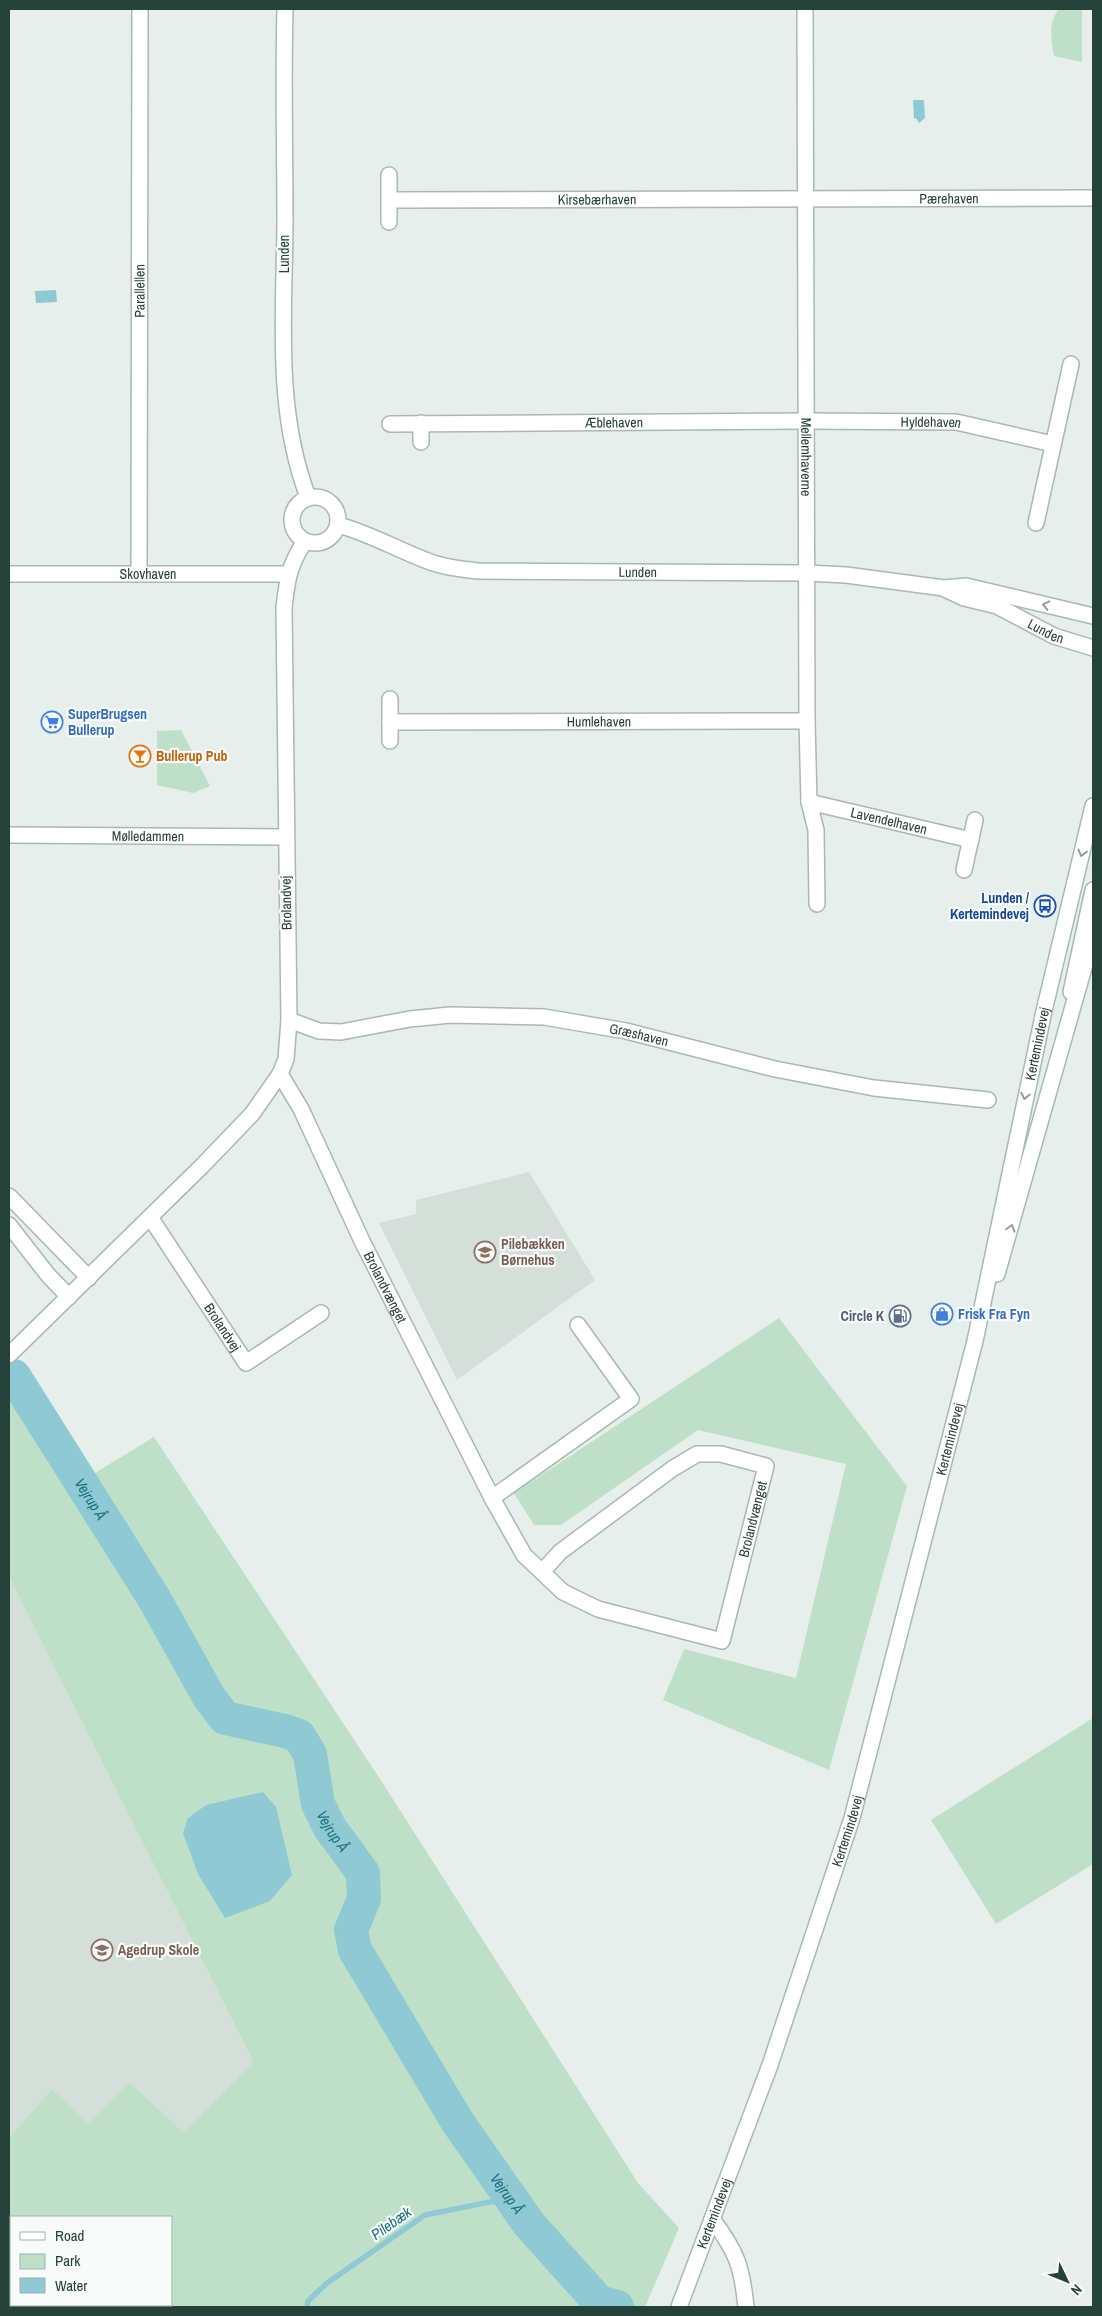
<svg xmlns="http://www.w3.org/2000/svg" width="1102" height="2316" font-family="'Archivo Narrow',sans-serif">
<style>
.built{fill:#d4dfda;fill-rule:evenodd}
.green{fill:#bfe0c8;fill-rule:evenodd}
.water{fill:#8ec9d4}
.lines{fill:none;stroke-linecap:round;stroke-linejoin:round}
.stream{stroke:#8ec9d4;stroke-width:5.5}
.river{stroke:#8ec9d4;stroke-width:34}
.minor-casing{stroke:#a8b8b2;stroke-width:18}
.tertiary-casing{stroke:#a8b8b2;stroke-width:18}
.secondary-casing{stroke:#a4bbb3;stroke-width:18}
.minor{stroke:#fff;stroke-width:15}
.tertiary{stroke:#fff;stroke-width:15}
.secondary{stroke:#fff;stroke-width:15}
.oneway{stroke:#92a09c}
.labels{text-anchor:middle;dominant-baseline:central;stroke-width:4.5;stroke-linejoin:round;paint-order:stroke}
.street-label{font-size:14px;fill:#24423a;stroke:#f7fbf9}
.shop-label{font-size:14px;font-weight:bold;fill:#366cbe;stroke:#f7fbf9;text-anchor:start}
.food-label{font-size:14px;font-weight:bold;fill:#c56008;stroke:#f7fbf9;text-anchor:start}
.transit-label{font-size:14px;font-weight:bold;fill:#164399;stroke:#f7fbf9;text-anchor:end}
.education-label{font-size:14px;font-weight:bold;fill:#785e54;stroke:#f7fbf9;text-anchor:start}
.service-label{font-size:14px;font-weight:bold;fill:#4e5e75;stroke:#f7fbf9;text-anchor:end}
.water-label{font-size:15px;font-style:italic;fill:#1c6f80;stroke:#f7fbf9}
</style>
<rect width="100%" height="100%" fill="#e6efeb"/>
<g class="built">
<polygon points="529,1172 595,1280 457,1380 379,1223 416,1214 416,1200"/>
<path d="M 9,1577 L 310,2176 L 285,2307 L 9,2307 ZM 11,2217 L 171,2217 L 171,2305 L 11,2305 Z"/>
</g>
<g class="green">
<path d="M 1059,9 L 1082,9 L 1082,62 L 1054,56 C 1051,40 1048,22 1059,9 Z"/>
<polygon points="181,730 210,786 193,793 157,785 157,731"/>
<polygon points="779,1318 907,1486 829,1770 663,1700 684,1649 796,1678 846,1464 698,1430 561,1525 534,1525 514,1493"/>
<path d="M 20,1373 L 95,1473 L 154,1437 L 382,1782 L 638,2183 L 679,2228 L 645,2307 L 9,2307 L 9,2138 L 52,2089 L 88,2123 L 130,2083 L 184,2133 L 253,2062 L 9,1577 L 9,1384 ZM 11,2217 L 171,2217 L 171,2305 L 11,2305 Z"/>
<polygon points="1093,1718 1093,1864 996,1924 931,1820"/>
</g>
<g class="water">
<polygon points="913,100 924,100 925,118 919,123 916,118 914,119"/>
<polygon points="56,290 57,302 36,303 35,291"/>
<polygon points="263,1792 276,1807 292,1875 270,1901 225,1918 198,1874 183,1833 188,1818 206,1805"/>
</g>
<g class="lines">
<polyline class="stream" points="307,2307 308,2301 327,2283 425,2215 510,2198"/>
<path class="river" id="s1" d="M 14,1376 L 155,1600 L 209,1697 L 225,1718 L 285,1731 L 299,1736 L 310,1754 L 318,1804 L 330,1828 L 363,1873 L 364,1899 L 351,1930 L 355,1950 L 457,2121 L 529,2224 L 599,2302 L 617,2307"/>
<g class="minor-casing">
<g id="minor">
<path id="s2" d="M 805,9 L 807,721 L 809,802 L 816,830 L 817,904"/>
<polyline points="389,175 389,222"/>
<path id="s3" d="M 389,200 L 1093,198"/>
<path id="s4" d="M 390,424 L 807,421 L 956,422 L 1053,444"/>
<polyline points="421,442 421,423"/>
<polyline points="1036,523 1071,364"/>
<path id="s5" d="M 139,573 L 140,9"/>
<path id="s6" d="M 9,574 L 288,574"/>
<polyline points="390,699 390,741"/>
<path id="s7" d="M 390,722 L 807,721"/>
<path id="s8" d="M 809,802 L 971,840"/>
<path id="s9" d="M 9,835 L 286,837"/>
<polyline points="964,870 975,820"/>
<path id="s10" d="M 289,1020 L 319,1031 L 341,1032 L 410,1019 L 450,1015 L 544,1017 L 626,1031 L 775,1069 L 874,1088 L 988,1100"/>
<path id="s11" d="M 280,1074 L 301,1109 L 362,1241 L 492,1498 L 524,1555 L 563,1592 L 598,1609 L 722,1641 L 766,1466 L 721,1454 L 697,1454 L 672,1469 L 560,1552 L 542,1572"/>
<polyline points="9,1196 89,1278"/>
<path id="s12" d="M 150,1217 L 246,1363 L 321,1313"/>
<polyline points="9,1225 48,1275 69,1297"/>
<polyline points="492,1498 631,1399 578,1325"/>
<path d="M 712,2219 C 737,2252 742,2267 746,2307"/>
</g>
</g>
<g class="tertiary-casing">
<g id="tertiary">
<path d="M 285,9 C 283,81 285,153 285,226 C 284,316 275,411 308,497"/>
<circle cx="315" cy="520" r="23"/>
<path id="s13" d="M 338,525 C 369,533 396,549 425,560 C 442,567 460,569 478,571 L 807,573 L 846,575 L 944,588 L 966,586 L 1093,616"/>
<path id="s14" d="M 945,589 L 964,598 L 997,606 L 1054,636 L 1093,648"/>
<polyline points="1071,992 1093,890"/>
<path d="M 9,1355 L 202,1166 L 252,1114 L 280,1074 L 286,1059 L 289,1020 L 284,608 C 287,580 289,565 305,541"/>
</g>
</g>
<g class="secondary-casing">
<g id="secondary">
<polyline points="997,1274 1093,936"/>
<path id="s15" d="M 679,2307 L 770,2065 L 852,1818 L 975,1341 L 1044,1011 L 1093,806"/>
</g>
</g>
<use href="#minor" class="minor"/>
<use href="#tertiary" class="tertiary"/>
<use href="#secondary" class="secondary"/>
</g>
<defs><path id="oneway-chevron" d="M-2-3.5L2.5 0L-2 3.5" fill="none" stroke-width="1.6" stroke-linecap="round" stroke-linejoin="round" transform="scale(1.25)"/></defs>
<g class="oneway">
<use href="#oneway-chevron" transform="translate(1046 605) rotate(-167)"/>
<use href="#oneway-chevron" transform="translate(1082 853) rotate(104)"/>
<use href="#oneway-chevron" transform="translate(1025 1096) rotate(102)"/>
<use href="#oneway-chevron" transform="translate(1011 1228) rotate(-74)"/>
</g>
<defs>
<g id="supermarket-ring" transform="scale(1.125)"><circle r="9.5" fill="#f7fbf9" stroke="#3f7fe0" stroke-width="1.5"/><path d="M-6-5.5h2.5l.6 2H6L4.5 2H-2.5L-4.4-4H-6ZM-1.5 3.2a1.3 1.3 0 1 0 .1 0ZM3 3.2a1.3 1.3 0 1 0 .1 0Z" fill="#3f7fe0"/></g>
<g id="bar-ring" transform="scale(1.125)"><circle r="9.5" fill="#f7fbf9" stroke="#e8710a" stroke-width="1.5"/><path d="M-6-5H6L.8 .8V4.5H3.5V6h-7V4.5H-.8V.8Z" fill="#e8710a"/></g>
<g id="bus-ring" transform="scale(1.125)"><circle r="9.5" fill="#f7fbf9" stroke="#1a4fb4" stroke-width="1.5"/><path d="M-5-6H5V4H4V6H2V4H-2V6H-4V4H-5ZM-3.5-4V0h7V-4ZM-3.5 1.2v1.5H-2V1.2ZM2 1.2v1.5H3.5V1.2Z" fill="#1a4fb4"/></g>
<g id="school-ring" transform="scale(1.125)"><circle r="9.5" fill="#f7fbf9" stroke="#8d6e63" stroke-width="1.5"/><path d="M0-5L7-2L0 1L-7-2ZM-4 1L0 2.5L4 1V4Q0 6-4 4Z" fill="#8d6e63"/></g>
<g id="shop-ring" transform="scale(1.125)"><circle r="9.5" fill="#f7fbf9" stroke="#3f7fe0" stroke-width="1.5"/><path d="M-5-2.5h2.3a2.7 3.5 0 0 1 5.4 0H5L5.5 6h-11ZM-1.5-2.5h3a1.5 2.3 0 0 0-3 0Z" fill="#3f7fe0"/></g>
<g id="fuel-ring" transform="scale(1.125)"><circle r="9.5" fill="#f7fbf9" stroke="#5c6f8a" stroke-width="1.5"/><path d="M-5.5-6h7V0h2V4h1.3V-2.5L3-4.5l.8-.8L6-3V5H2.5V1h-1V6h-7ZM-4.2-4.7v3.2H.2V-4.7Z" fill="#5c6f8a"/></g>
</defs>
<g fill-rule="evenodd">
<use href="#supermarket-ring" x="52" y="722"/>
<use href="#bar-ring" x="140" y="756"/>
<use href="#bus-ring" x="1045" y="906"/>
<use href="#school-ring" x="485" y="1252"/>
<use href="#shop-ring" x="942" y="1314"/>
<use href="#fuel-ring" x="900" y="1316"/>
<use href="#school-ring" x="102" y="1950"/>
</g>
<g class="labels">
<g class="street-label">
<text stroke="none"><textPath href="#s3" startOffset="560">Pærehaven</textPath></text>
<text stroke="none"><textPath href="#s3" startOffset="208">Kirsebærhaven</textPath></text>
<text transform="translate(284 254) rotate(-90)">Lunden</text>
<text stroke="none"><textPath href="#s5" startOffset="282">Parallellen</textPath></text>
<text stroke="none"><textPath href="#s4" startOffset="224">Æblehaven</textPath></text>
<text stroke="none"><textPath href="#s4" startOffset="541">Hyldehaven</textPath></text>
<text stroke="none"><textPath href="#s2" startOffset="448">Mellemhaverne</textPath></text>
<text stroke="none"><textPath href="#s13" startOffset="308">Lunden</textPath></text>
<text stroke="none"><textPath href="#s6" startOffset="139">Skovhaven</textPath></text>
<text stroke="none"><textPath href="#s14" startOffset="110">Lunden</textPath></text>
<text stroke="none"><textPath href="#s7" startOffset="209">Humlehaven</textPath></text>
<text stroke="none"><textPath href="#s8" startOffset="82">Lavendelhaven</textPath></text>
<text stroke="none"><textPath href="#s9" startOffset="139">Mølledammen</textPath></text>
<text transform="translate(286 903) rotate(-91)">Brolandvej</text>
<text stroke="none"><textPath href="#s10" startOffset="355">Græshaven</textPath></text>
<text stroke="none"><textPath href="#s15" startOffset="1315">Kertemindevej</textPath></text>
<text stroke="none"><textPath href="#s11" startOffset="238">Brolandvænget</textPath></text>
<text stroke="none"><textPath href="#s12" startOffset="132">Brolandvej</textPath></text>
<text stroke="none"><textPath href="#s15" startOffset="910">Kertemindevej</textPath></text>
<text stroke="none"><textPath href="#s11" startOffset="886">Brolandvænget</textPath></text>
<text stroke="none"><textPath href="#s15" startOffset="505">Kertemindevej</textPath></text>
<text stroke="none"><textPath href="#s15" startOffset="100">Kertemindevej</textPath></text>
</g>
<g class="shop-label">
<text x="68" y="714">SuperBrugsen<tspan x="68" dy="16">Bullerup</tspan></text>
<text x="958" y="1314">Frisk Fra Fyn</text>
</g>
<g class="food-label">
<text x="156" y="756">Bullerup Pub</text>
</g>
<g class="transit-label">
<text x="1029" y="898">Lunden /<tspan x="1029" dy="16">Kertemindevej</tspan></text>
</g>
<g class="education-label">
<text x="501" y="1244">Pilebækken<tspan x="501" dy="16">Børnehus</tspan></text>
<text x="118" y="1950">Agedrup Skole</text>
</g>
<g class="service-label">
<text x="884" y="1316">Circle K</text>
</g>
<g class="water-label">
<text stroke="none"><textPath href="#s1" startOffset="145">Vejrup Å</textPath></text>
<text stroke="none"><textPath href="#s1" startOffset="581">Vejrup Å</textPath></text>
<text stroke="none"><textPath href="#s1" startOffset="1000">Vejrup Å</textPath></text>
<text transform="translate(391 2223) rotate(-35)">Pilebæk</text>
</g>
</g>
<rect width="1102" height="2316" fill="none" stroke="#24423a" stroke-width="20"/>
<rect x="10" y="2216" width="162" height="90" fill="#f7fbf9" stroke="#a3b1ad"/>
<rect x="20" y="2232" width="25" height="8" fill="#ffffff" stroke="#a3b1ad"/>
<text x="55" y="2241" font-size="15" fill="#24423a">Road</text>
<rect x="20" y="2254" width="25" height="15" fill="#bfe0c8" stroke="#a3b1ad"/>
<text x="55" y="2266" font-size="15" fill="#24423a">Park</text>
<rect x="20" y="2278" width="25" height="15" fill="#8ec9d4" stroke="#a3b1ad"/>
<text x="55" y="2291" font-size="15" fill="#24423a">Water</text>
<g transform="translate(1067 2281) rotate(133)" stroke="#f7fbf9" stroke-width="4" paint-order="stroke">
<path d="M0-4L9 19L0 12L-9 19Z" fill="#24423a"/>
<text y="-8" font-size="14" font-weight="bold" text-anchor="middle" fill="#24423a">N</text>
</g>
</svg>
